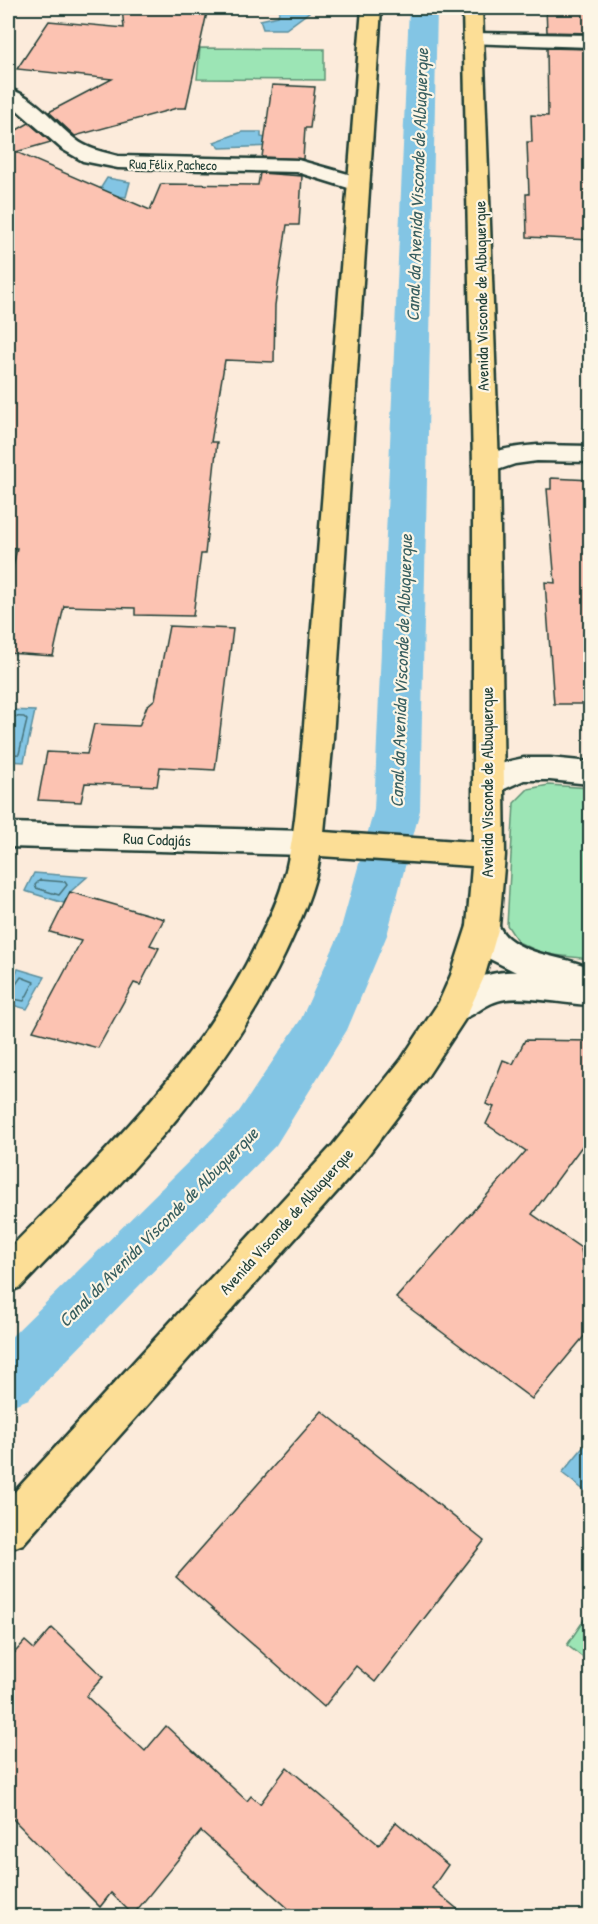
<svg xmlns="http://www.w3.org/2000/svg" width="598" height="1924" font-family="'Patrick Hand',sans-serif">
<style>
.green{fill:#9ce5b5;stroke:#5e9174;stroke-width:1.5}
.water{fill:#83c5e4;stroke:#5b8f9e;stroke-width:1.5}
.lines{fill:none;stroke-linecap:round;stroke-linejoin:round}
.shore{stroke:#47737a;stroke-width:1.5}
.canal{fill:#83c5e4;fill-rule:evenodd}
.building{fill:#fcc3b2;stroke:#1f3d34;stroke-width:1.5}
.minor-casing{stroke:#1f3d34;stroke-width:5}
.major-casing{stroke:#1f3d34;stroke-width:5}
.minor{fill:#fcf5e5;fill-rule:evenodd}
.major{fill:#fcde96;fill-rule:evenodd}
.labels{text-anchor:middle;dominant-baseline:central;stroke-width:4.5;stroke-linejoin:round;paint-order:stroke}
.far-street-label{font-size:14px;fill:#1f3d34;stroke:#fcf5e5}
.street-label{font-size:16px;fill:#1f3d34;stroke:#fcf5e5}
.water-label{font-size:18px;font-style:italic;fill:#385f60;stroke:#fcf5e5}
</style>
<rect width="100%" height="100%" fill="#fcebdb"/>
<filter id="ink" filterUnits="userSpaceOnUse"><feTurbulence type="fractalNoise" baseFrequency=".0167" numOctaves="2"/><feDisplacementMap in="SourceGraphic" scale="12" xChannelSelector="R" yChannelSelector="G"/><feConvolveMatrix kernelMatrix="1 2 1 2 8 2 1 2 1" color-interpolation-filters="sRGB"/></filter>
<g filter="url(#ink)">
<g class="green">
<polygon points="200,48 324,49 324,80 197,79"/>
<polygon points="549,785 590,788 590,959 544,954 518,942 507,925 514,803 528,789"/>
<polygon points="590,1611 590,1663 567,1645"/>
</g>
<g class="water">
<polygon points="280,8 306,8 309,12 286,29 263,29 260,20 278,16"/>
<polygon points="242,132 261,132 261,137 274,140 274,146 220,148 214,142"/>
<polygon points="107,178 130,182 126,197 97,194"/>
<polygon points="8,710 35,711 24,762 8,761"/>
<polygon points="34,873 87,877 70,892 64,903 25,891"/>
<polygon points="18,969 45,977 27,1009 8,1004 8,986"/>
<polygon points="590,1439 590,1495 562,1473"/>
</g>
<g class="lines">
<g class="shore">
<polyline points="8,716 24,717 27,720 19,754 8,755"/>
<polygon points="40,880 65,882 67,885 59,895 36,888 35,885"/>
<polyline points="8,988 14,987 21,977 34,982 24,1001 8,998"/>
</g>
<polygon class="canal" points="409,8 437,8 420,810 387,935 347,1030 276,1145 29,1399 8,1407 8,1340 238,1113 301,1019 339,935 374,810"/>
</g>
<g class="building">
<polygon points="122,8 208,8 186,108 177,108 75,136 49,112 112,79 17,69 49,21 124,28"/>
<polygon points="546,8 591,8 591,33 547,32"/>
<polygon points="547,48 591,49 591,240 527,237 526,194 529,194 527,142 532,142 531,115 548,116"/>
<polygon points="272,85 315,87 310,128 305,128 303,159 262,157"/>
<polygon points="29,123 51,142 16,152 150,210 161,184 258,185 260,173 302,176 299,225 287,225 275,305 274,362 225,360 211,442 217,442 205,554 201,554 193,616 135,615 135,608 64,606 53,656 8,653 8,590 17,548 8,548 8,135"/>
<polygon points="551,478 591,480 591,704 554,704 545,582 555,583 547,489 551,489"/>
<polygon points="169,626 233,629 215,770 160,767 157,786 85,783 81,802 38,800 47,752 87,754 94,724 139,726 147,706 155,699"/>
<polygon points="70,892 164,919 150,945 159,948 140,985 134,983 98,1048 33,1031 81,941 50,932"/>
<polygon points="525,1040 591,1041 591,1134 532,1214 581,1248 591,1328 532,1399 396,1298 526,1151 486,1124 494,1107 486,1104 503,1060 513,1064"/>
<polygon points="322,1411 484,1541 375,1682 356,1666 324,1707 176,1577"/>
<polygon points="52,1628 103,1677 86,1696 145,1751 166,1726 247,1801 251,1796 260,1804 287,1767 379,1845 396,1822 448,1865 432,1888 467,1917 298,1917 201,1831 133,1915 111,1893 100,1907 8,1814 8,1660 25,1641 34,1649"/>
</g>
<g class="lines">
<g class="minor-casing">
<g id="minor">
<polygon points="474,33 590,35 590,47 467,43 464,39 467,35"/>
<path d="M 8,89 C 36,96 53,122 75,139 C 87,149 103,152 118,156 L 298,160 L 366,179 L 369,184 L 366,189 L 358,191 L 297,172 L 118,168 L 83,161 L 62,149 L 8,102 Z"/>
<path d="M 537,445 L 590,446 L 590,462 L 537,461 L 515,464 L 486,474 L 477,472 L 473,466 C 484,449 518,447 537,445 Z"/>
<path d="M 524,758 L 550,758 L 590,762 L 590,784 L 550,780 L 524,780 L 489,796 L 478,793 L 474,785 C 484,767 504,762 524,758 Z"/>
<polygon points="8,823 306,831 317,835 322,843 317,851 306,855 8,847"/>
<path d="M 483,913 C 501,919 496,928 508,938 C 529,955 558,956 583,965 L 588,974 L 585,978 L 590,979 L 590,1005 C 565,1004 529,996 506,999 C 480,1002 468,1028 441,1019 L 436,1009 C 448,985 490,970 516,972 L 484,956 L 467,926 L 472,917 Z"/>
</g>
</g>
<g class="major-casing">
<path id="major" d="M 362,8 L 381,8 L 333,738 L 324,832 L 473,842 L 473,466 L 463,8 L 482,8 L 499,466 L 505,855 L 499,926 L 485,975 L 465,1019 L 425,1080 L 358,1168 L 23,1544 L 8,1550 L 8,1499 L 332,1146 L 401,1060 L 439,1002 L 451,975 L 467,926 L 472,866 L 320,856 C 314,891 300,922 285,954 C 223,1084 120,1184 21,1287 L 8,1292 L 8,1250 C 100,1157 198,1064 256,945 C 266,925 277,904 283,882 C 296,835 298,786 303,738 Z"/>
</g>
<use href="#minor" class="minor"/>
<use href="#major" class="major"/>
</g>
</g>
<g class="labels">
<g class="far-street-label">
<text transform="translate(173 164) rotate(1)">Rua Félix Pacheco</text>
</g>
<g class="street-label">
<text transform="translate(481 296) rotate(-91)">Avenida Visconde de Albuquerque</text>
<text transform="translate(487 782) rotate(-90)">Avenida Visconde de Albuquerque</text>
<text transform="translate(157 839) rotate(2)">Rua Codajás</text>
<text transform="translate(286 1221) rotate(-48)">Avenida Visconde de Albuquerque</text>
</g>
<g class="water-label">
<text transform="translate(417 185) rotate(-88)">Canal da Avenida Visconde de Albuquerque</text>
<text transform="translate(401 671) rotate(-88)">Canal da Avenida Visconde de Albuquerque</text>
<text transform="translate(158 1227) rotate(-45)">Canal da Avenida Visconde de Albuquerque</text>
</g>
</g>
<rect width="598" height="1924" fill="none" stroke="#fcf5e5" stroke-width="30"/>
<rect x="15" y="15" width="568" height="1894" fill="none" stroke="#1f3d34" stroke-width="2" filter="url(#ink)"/>
</svg>
